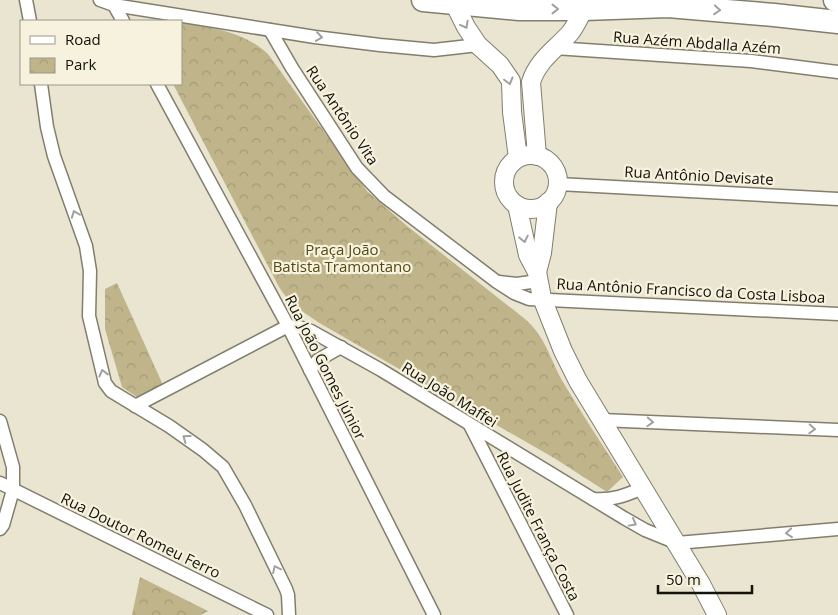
<svg xmlns="http://www.w3.org/2000/svg" width="838" height="615" font-family="'Open Sans',sans-serif">
<style>
.park{fill:url(#park-crowns)}
.lines{fill:none;stroke-linecap:round;stroke-linejoin:round}
.street-casing{stroke:#827e6d;stroke-width:15}
.secondary-casing{stroke:#827e6d;stroke-width:20}
.highway-casing{stroke:#827e6d;stroke-width:25}
.street{stroke:#fff;stroke-width:12}
.secondary{stroke:#fff;stroke-width:18}
.highway{stroke:#fff;stroke-width:22}
.oneway{stroke:#a1a09d}
.labels{text-anchor:middle;dominant-baseline:central;stroke-width:4.5;stroke-linejoin:round;paint-order:stroke}
.street-label{font-size:15px;fill:#13120b;stroke:#f6f2de}
.park-label{font-size:15px;fill:#554912;stroke:#f6f2de}
</style>
<defs>
<pattern id="park-crowns" width="20" height="18" patternUnits="userSpaceOnUse" patternTransform="scale(1.25)"><rect width="20" height="18" fill="#c0b58a"/><path d="M2 6a3 3 0 1 1 6 0M12 15a3 3 0 1 1 6 0" fill="none" stroke="#a49b76"/></pattern>
</defs>
<rect width="100%" height="100%" fill="#e9e5d1"/>
<g class="park">
<path d="M 181,23 C 212,27 245,32 268,54 L 367,191 L 407,226 L 525,319 C 546,337 550,359 563,382 C 582,414 603,446 623,477 L 607,492 L 554,458 L 321,324 C 305,313 289,304 279,287 L 173,84 L 181,84 Z"/>
<polygon points="117,283 163,385 137,397 122,387 105,329 105,289"/>
<polygon points="140,577 208,611 201,615 132,615"/>
</g>
<g class="lines">
<g class="street-casing">
<g id="street">
<polyline points="26,0 30,21"/>
<polyline points="100,0 114,5 315,37 380,45 434,50 478,45"/>
<polyline points="114,5 123,21"/>
<polyline points="270,30 292,68 357,168 384,196 497,282 514,293 529,299 838,314"/>
<polyline points="554,48 751,61 838,72"/>
<polyline points="41,84 47,127 54,156 86,246 90,271 89,316 105,383 111,391 169,426 203,450 223,467 245,505 286,589 288,595 289,615"/>
<polyline points="157,84 288,326 434,615"/>
<polyline points="558,184 838,199"/>
<polyline points="499,282 517,284 538,281"/>
<polyline points="310,370 318,360 341,347"/>
<polyline points="135,406 288,326 299,327 311,331 381,370 624,518 645,530 677,543 838,529"/>
<polyline points="601,420 838,430"/>
<polyline points="0,421 13,467 13,490 3,525 0,529"/>
<polyline points="470,425 567,615"/>
<polyline points="0,483 267,615"/>
<path d="M 593,499 C 612,501 626,495 643,488"/>
</g>
</g>
<g class="secondary-casing">
<g id="secondary">
<polyline points="454,3 466,27 478,45 500,65 511,81 512,112 518,158"/>
<circle cx="531" cy="182" r="27"/>
<path d="M 537,156 L 531,82 C 538,60 555,50 570,33 C 576,26 579,17 584,9"/>
<polyline points="517,205 528,255 537,272 542,298 563,351 578,381 701,584 717,615"/>
<polyline points="537,272 542,253 548,202"/>
</g>
</g>
<g class="highway-casing">
<g id="highway">
<polyline points="423,0 519,9 584,9 668,6 774,15 838,22"/>
<polyline points="835,0 838,0"/>
</g>
</g>
<use href="#street" class="street"/>
<use href="#secondary" class="secondary"/>
<use href="#highway" class="highway"/>
</g>
<defs><path id="oneway-chevron" d="M-2-3.5L2.5 0L-2 3.5" fill="none" stroke-width="1.6" stroke-linecap="round" stroke-linejoin="round" transform="scale(1.25)"/></defs>
<g class="oneway">
<use href="#oneway-chevron" transform="translate(555 9)"/>
<use href="#oneway-chevron" transform="translate(717 10) rotate(5)"/>
<use href="#oneway-chevron" transform="translate(465 25) rotate(61)"/>
<use href="#oneway-chevron" transform="translate(319 37) rotate(8)"/>
<use href="#oneway-chevron" transform="translate(509 81) rotate(75)"/>
<use href="#oneway-chevron" transform="translate(75 214) rotate(-111)"/>
<use href="#oneway-chevron" transform="translate(524 239) rotate(78)"/>
<use href="#oneway-chevron" transform="translate(103 373) rotate(-104)"/>
<use href="#oneway-chevron" transform="translate(650 422) rotate(3)"/>
<use href="#oneway-chevron" transform="translate(812 429) rotate(3)"/>
<use href="#oneway-chevron" transform="translate(186 438) rotate(-144)"/>
<use href="#oneway-chevron" transform="translate(633 523) rotate(29)"/>
<use href="#oneway-chevron" transform="translate(789 533) rotate(175)"/>
<use href="#oneway-chevron" transform="translate(276 569) rotate(-116)"/>
</g>
<g class="labels">
<g class="street-label">
<text transform="translate(697 42) rotate(4)">Rua Azém Abdalla Azém</text>
<text transform="translate(343 115) rotate(56)">Rua Antônio Vita</text>
<text transform="translate(699 175) rotate(3)">Rua Antônio Devisate</text>
<text transform="translate(691 290) rotate(3)">Rua Antônio Francisco da Costa Lisboa</text>
<text transform="translate(326 367) rotate(63)">Rua João Gomes Júnior</text>
<text transform="translate(450 394) rotate(32)">Rua João Maffei</text>
<text transform="translate(539 526) rotate(63)">Rua Judite França Costa</text>
<text transform="translate(141 535) rotate(26)">Rua Doutor Romeu Ferro</text>
</g>
<g class="park-label">
<text x="342" y="249">Praça João<tspan x="342" dy="17">Batista Tramontano</tspan></text>
</g>
</g>
<rect x="20" y="20" width="162" height="65" fill="#f6f2de" stroke="#9b988a"/>
<rect x="30" y="36" width="25" height="8" fill="#ffffff" stroke="#9b988a"/>
<text x="65" y="45" font-size="15" fill="#13120b">Road</text>
<rect x="30" y="58" width="25" height="15" fill="url(#park-crowns)" stroke="#9b988a"/>
<text x="65" y="70" font-size="15" fill="#13120b">Park</text>
<path d="M658 585v8h94v-8" fill="none" stroke="#13120b" stroke-width="2.5"/>
<text x="666" y="585" font-size="15" fill="#13120b" stroke="#f6f2de" stroke-width="4" paint-order="stroke">50 m</text>
</svg>
